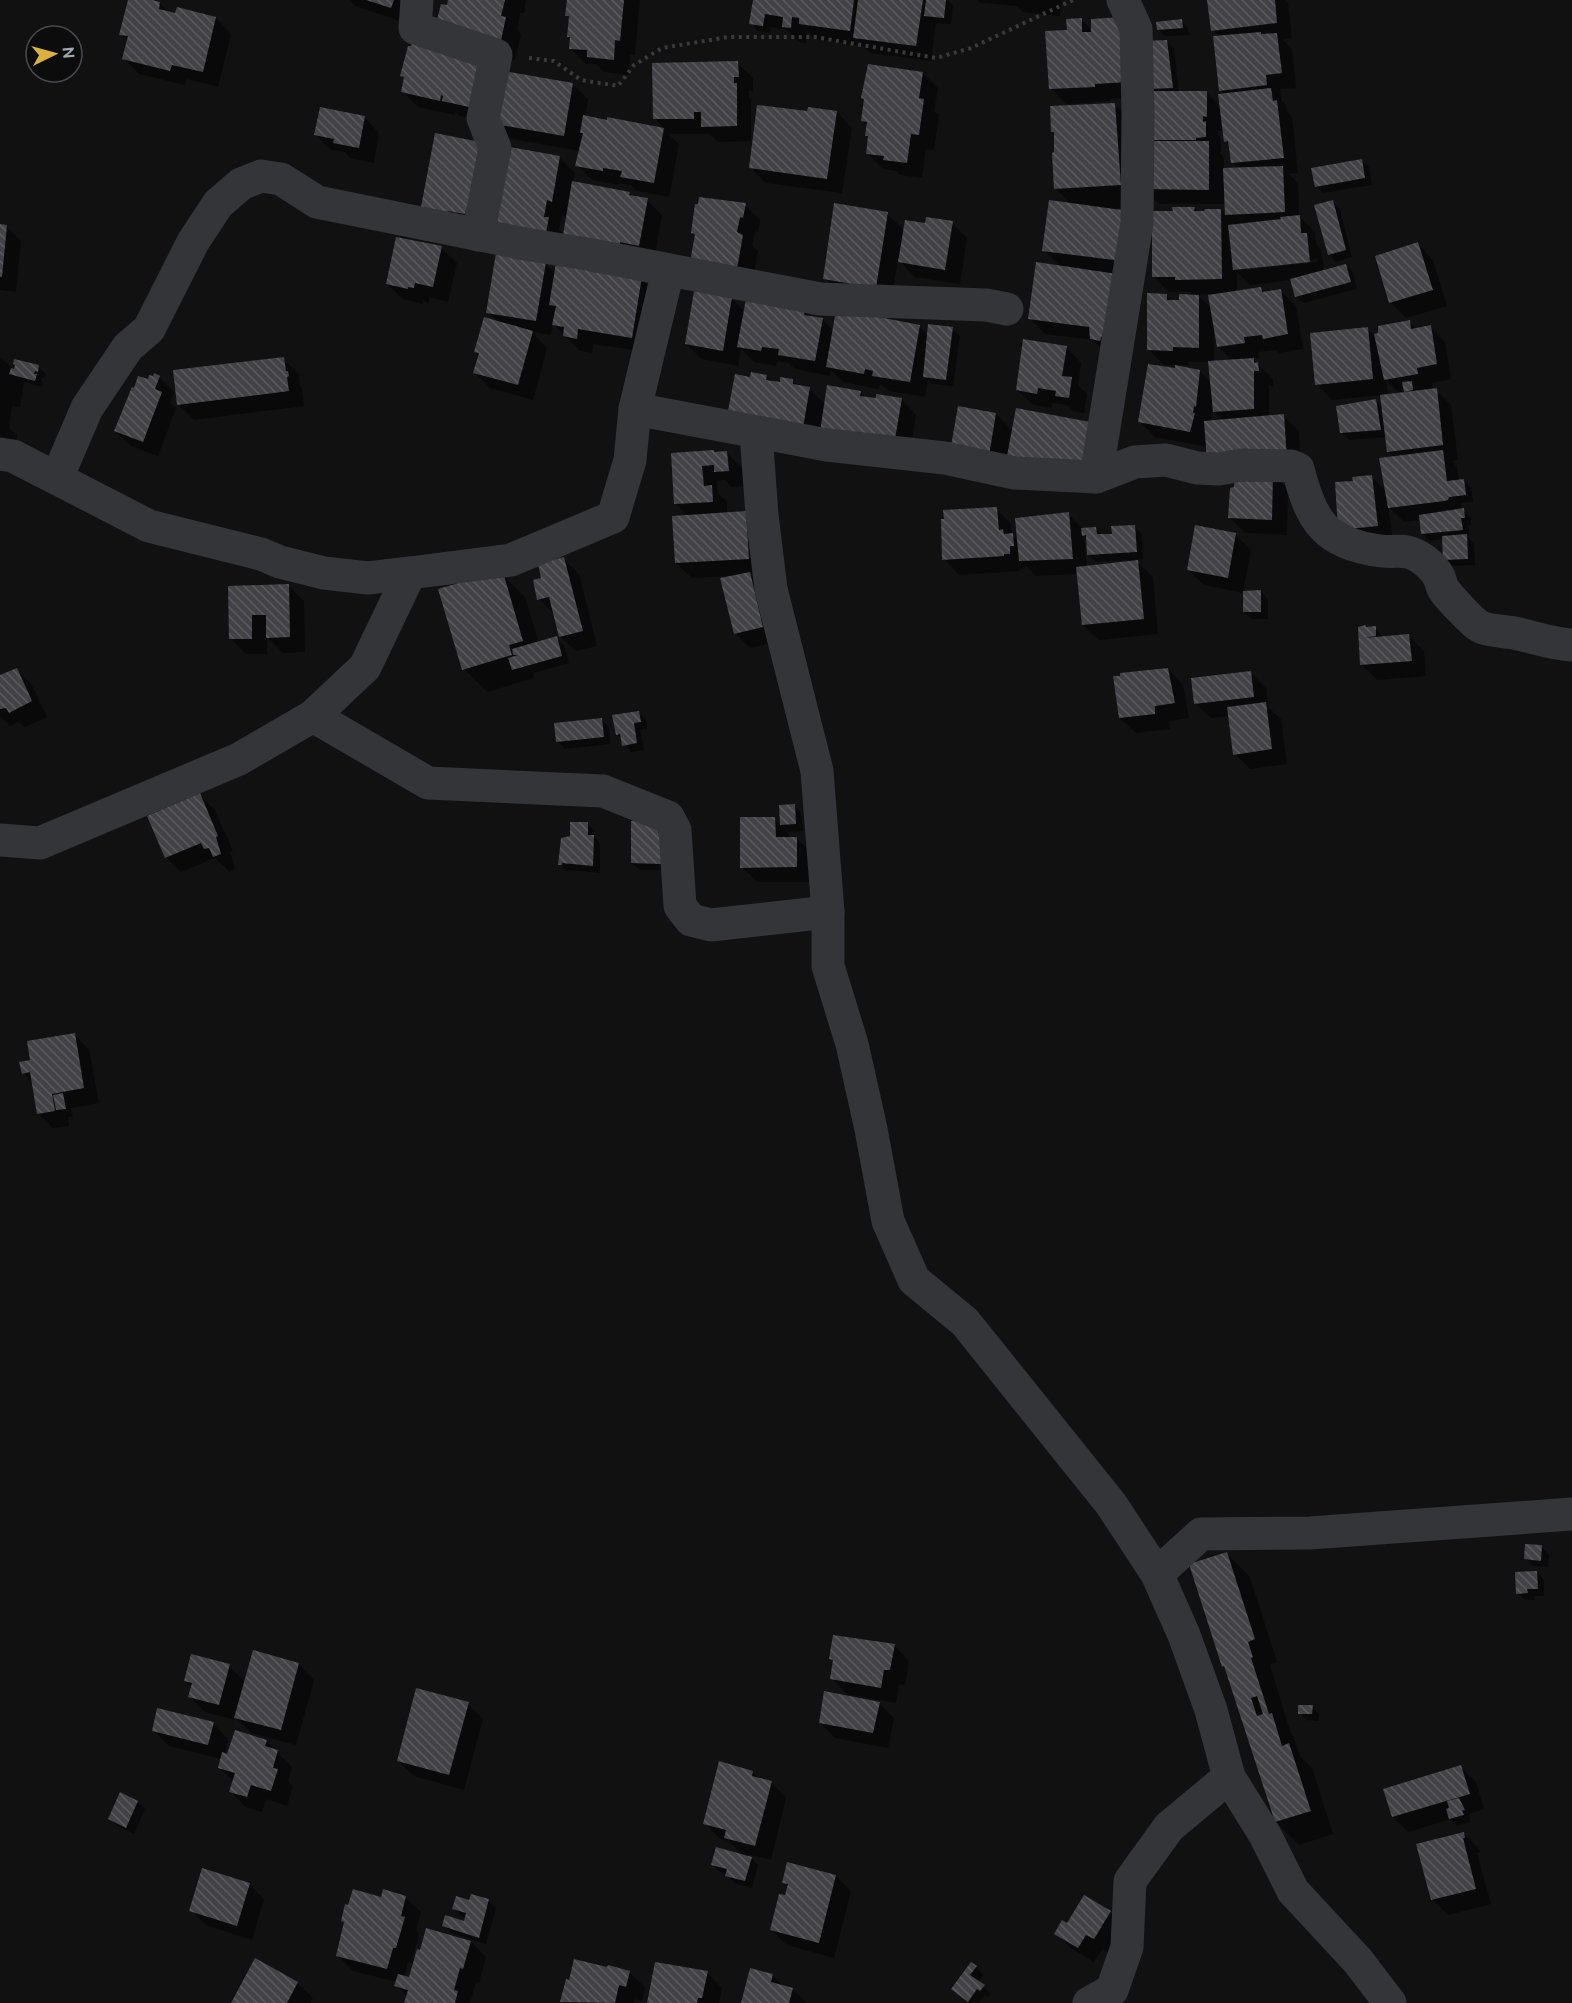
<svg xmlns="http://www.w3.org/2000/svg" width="1572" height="2003" font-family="Ubuntu,sans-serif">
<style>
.shadow{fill:#0007;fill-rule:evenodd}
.building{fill:url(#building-back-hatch);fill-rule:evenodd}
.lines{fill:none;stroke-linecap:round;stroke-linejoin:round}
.path{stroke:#393a3e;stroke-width:4;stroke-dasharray:3 4.5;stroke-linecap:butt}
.minor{stroke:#343539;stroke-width:33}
</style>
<defs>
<pattern id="building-back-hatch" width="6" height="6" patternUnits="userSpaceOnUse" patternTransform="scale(1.5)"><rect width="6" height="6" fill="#434347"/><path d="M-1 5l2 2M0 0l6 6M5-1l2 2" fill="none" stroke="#5b5b5f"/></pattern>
</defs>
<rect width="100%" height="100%" fill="#111112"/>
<g class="shadow">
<polygon points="130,0 146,0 160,3 170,14 216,18 231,34 218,87 187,79 185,85 139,74 124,59 128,41 121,34"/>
<polygon points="349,0 412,0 406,23 355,6"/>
<polygon points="449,0 526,0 524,13 520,13 517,30 521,34 515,60 496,56 448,7"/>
<polygon points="568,0 640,0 635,55 630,55 629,75 604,72 596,64 586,64 570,48 571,40 568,36 570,18 567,15"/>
<polygon points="754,0 947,0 953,6 951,24 936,23 931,61 870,53 863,46 815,39 807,31 806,43 799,42 787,30 771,27 770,33 758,31 751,23"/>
<polygon points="978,0 1062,0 1060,16 1023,12 1017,6 981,3"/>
<path d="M 1209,0 L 1285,0 L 1288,3 L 1292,38 L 1282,39 L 1292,49 L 1296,88 L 1280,89 L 1281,100 L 1286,105 L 1287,112 L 1292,117 L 1298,173 L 1289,174 L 1298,183 L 1299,216 L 1315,232 L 1316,244 L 1321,250 L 1324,271 L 1346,265 L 1353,273 L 1357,289 L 1303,303 L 1296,296 L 1292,280 L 1250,285 L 1237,272 L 1237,292 L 1260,288 L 1264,293 L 1280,290 L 1296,306 L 1303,349 L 1279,353 L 1276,350 L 1258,352 L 1259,358 L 1252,359 L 1273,379 L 1273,386 L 1269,386 L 1269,417 L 1283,416 L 1299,431 L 1301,475 L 1275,476 L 1288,490 L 1287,535 L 1245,533 L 1230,518 L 1236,475 L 1208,447 L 1155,437 L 1140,422 L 1200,371 L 1211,383 L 1209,362 L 1188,362 L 1188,365 L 1164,365 L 1149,350 L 1166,295 L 1172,302 L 1180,302 L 1193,296 L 1189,292 L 1169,292 L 1154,277 L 1154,237 L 1150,234 L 1174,213 L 1194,209 L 1198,212 L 1221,210 L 1227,217 L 1226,204 L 1159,204 L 1142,187 L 1143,207 L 1113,209 L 1137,275 L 1107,354 L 1093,340 L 1045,334 L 1030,318 L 1061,267 L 1044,250 L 1072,205 L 1055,188 L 1055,134 L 1052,131 L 1115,105 L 1138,128 L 1167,41 L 1174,49 L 1179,92 L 1206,92 L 1221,107 L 1225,95 L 1220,90 L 1220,37 L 1212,30 ZM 1218,131 L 1224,131 L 1225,141 L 1230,146 L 1232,162 L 1239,169 L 1224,170 L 1224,158 L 1219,152 L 1221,152 L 1221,138 L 1218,135 ZM 1317,259 L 1317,262 L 1246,270 L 1246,267 ZM 1210,294 L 1212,309 L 1197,295 ZM 1214,333 L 1216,333 L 1218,347 L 1233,361 L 1214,362 ZM 1212,402 L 1214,411 L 1225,422 L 1211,422 Z"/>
<polygon points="1081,19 1093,31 1141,97 1110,99 1110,101 1066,104 1051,88 1068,32"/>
<polygon points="1181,21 1188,28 1189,35 1165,36 1158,29"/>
<polygon points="737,63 753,78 753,91 749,91 749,97 751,100 751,141 718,142 710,134 668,134 679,144 669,197 637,191 631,185 619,183 618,185 592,180 577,165 580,151 506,138 484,121 459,116 455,112 455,115 418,107 402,91 405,78 402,75 499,75 572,84 588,99 585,117 608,122 608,119 666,130 655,119"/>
<polygon points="923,73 938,88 934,111 939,115 934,150 926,149 922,178 900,175 896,171 883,169 867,153 869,138 866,136 868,126 863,121 865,100 863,98"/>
<polygon points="837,112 852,128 842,193 766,183 751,168 809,113"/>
<polygon points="364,117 379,133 374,163 350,158 345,152 331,150 316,135"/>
<polygon points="560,158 575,173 573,183 629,193 633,197 647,200 662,215 654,260 635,257 562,215 559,230 564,234 513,238"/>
<polygon points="1361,160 1369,167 1372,185 1323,193 1316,186"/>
<polygon points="1333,202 1340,209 1352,257 1336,262 1329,254"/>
<polygon points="745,205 760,220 758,232 755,231 752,246 758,251 752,284 693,232"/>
<polygon points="887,214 905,231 926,225 952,223 967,238 960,284 915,277 898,259 891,302 840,294 824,278"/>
<polygon points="0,225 6,226 21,241 16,292 0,290"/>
<polygon points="1418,244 1433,260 1447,306 1406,318 1391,303 1377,257"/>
<polygon points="441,248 457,263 448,302 429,297 429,303 423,301 423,304 403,299 387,284"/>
<polygon points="545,263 556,274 641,279 657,294 647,352 593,344 592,353 580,351 553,324 551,335 532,332 547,348 533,400 490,388 475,373 480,355 476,351 498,322 487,312"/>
<polygon points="732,299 745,312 804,311 811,317 822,319 834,331 919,326 928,335 952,328 960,336 953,386 932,384 928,380 925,397 889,391 880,384 879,389 843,382 831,370 830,376 795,369 788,363 777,361 776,366 754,362 741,349 738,366 702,359 686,344"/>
<path d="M 1409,322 L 1417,329 L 1430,327 L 1445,342 L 1451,379 L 1432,383 L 1433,390 L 1436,390 L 1451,405 L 1458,460 L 1452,461 L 1457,467 L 1459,481 L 1464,480 L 1471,488 L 1473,502 L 1461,503 L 1462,510 L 1471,517 L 1471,525 L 1468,525 L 1469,536 L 1467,537 L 1474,543 L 1475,565 L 1452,566 L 1444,559 L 1443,539 L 1430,541 L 1423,534 L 1421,520 L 1404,522 L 1388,506 L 1393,541 L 1355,545 L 1355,482 L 1371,477 L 1387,492 L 1395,458 L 1389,452 L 1387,437 L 1349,440 L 1342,433 L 1376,400 L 1383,408 L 1382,395 L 1332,400 L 1317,384 L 1367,329 L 1374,335 L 1380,335 ZM 1386,380 L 1400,394 L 1388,395 Z"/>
<polygon points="1066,347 1081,363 1078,385 1087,394 1084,413 1072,411 1067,405 1052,403 1052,408 1033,405 1017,390"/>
<polygon points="0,357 15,371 39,367 46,374 45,378 42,377 41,381 43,383 42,387 24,382 20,407 12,406 9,428 17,435 13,463 0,461"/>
<polygon points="283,359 299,374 300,385 303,391 302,392 304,406 194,420 179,405"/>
<polygon points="766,376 773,382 781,384 793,381 799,387 809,389 826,405 860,392 866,398 901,399 916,415 909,459 818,443 751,378"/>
<polygon points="159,377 174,392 170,403 176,408 158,456 131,446 115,431 149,381"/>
<polygon points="996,414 1013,431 1024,471 1007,453 1004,470 968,461"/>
<polygon points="713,451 716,453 727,453 742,468 744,486 731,487 725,480 717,481 718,493 727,502 727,514 745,512 764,573 749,574 764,589 777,642 750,648 735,633 728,576 692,578 676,563 688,516 676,504 672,454"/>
<path d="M 996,508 L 1011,524 L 1012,535 L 1019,542 L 1068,514 L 1083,529 L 1096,528 L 1103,536 L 1114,535 L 1134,526 L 1142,534 L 1143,559 L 1135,560 L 1153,577 L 1158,634 L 1099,640 L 1083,625 L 1078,574 L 1036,576 L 1025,565 L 1025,568 L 1019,569 L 1019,571 L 959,575 L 944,559 ZM 1084,536 L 1087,540 L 1089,555 L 1096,562 L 1129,560 L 1129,563 L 1087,567 Z"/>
<polygon points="1196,527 1236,535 1251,550 1243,592 1261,592 1268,599 1268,619 1252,619 1244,612 1244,593 1204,585 1188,570"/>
<polygon points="564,559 579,574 597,646 576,651 560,636 555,615 539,599 543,580"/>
<polygon points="502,574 525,597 539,643 556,638 564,645 569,663 533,673 534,678 487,692 464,669"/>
<polygon points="289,586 304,601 305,652 283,653 267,637 267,654 246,654 231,639 230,587"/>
<polygon points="1367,628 1375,628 1383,638 1409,636 1424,651 1426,676 1377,680 1361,664 1360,639"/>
<polygon points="16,669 32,685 47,717 25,727 18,722 10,726 0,716 0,677"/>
<polygon points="1168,669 1183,685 1189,718 1169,721 1170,729 1136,733 1120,718"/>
<polygon points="1251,673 1266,688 1268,707 1281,719 1287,764 1250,769 1235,754 1230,716 1211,718 1195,703"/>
<polygon points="638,712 646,720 647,729 640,730 644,750 631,752 617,734"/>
<polygon points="601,720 609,727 610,744 565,749 558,742"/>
<polygon points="200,795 215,810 233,851 230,852 235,869 230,872 215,858 181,872 166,857"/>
<polygon points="794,805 801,813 803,831 788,832 790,838 796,838 812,853 812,882 757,882 742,867 774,819 782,826 780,806"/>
<polygon points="660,822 668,870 640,870 632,863"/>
<polygon points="587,824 595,831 595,838 600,844 600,873 568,870 567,872 560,864 571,838"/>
<polygon points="74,1034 89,1050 99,1103 71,1108 73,1116 68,1117 69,1126 53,1128 38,1113 33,1083 23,1073 31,1061"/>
<polygon points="1541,1547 1549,1554 1548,1567 1533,1566 1526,1559"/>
<polygon points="1227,1554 1250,1577 1277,1662 1270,1665 1291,1734 1294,1738 1300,1756 1312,1768 1333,1834 1299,1845 1276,1822 1227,1670 1223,1666"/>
<polygon points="1537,1572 1544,1580 1544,1596 1534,1596 1534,1600 1525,1600 1518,1593"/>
<polygon points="894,1645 909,1661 905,1685 899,1684 896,1703 847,1694 831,1678 834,1662 831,1659"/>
<polygon points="299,1664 314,1680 296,1745 251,1733 235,1717 235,1720 205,1712 190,1697 192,1687 185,1681 229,1666 245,1682"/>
<polygon points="879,1703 894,1718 888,1748 835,1738 820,1722"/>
<polygon points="468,1704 483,1719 464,1790 414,1776 398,1761"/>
<polygon points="1312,1707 1319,1714 1318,1721 1307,1720 1299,1713"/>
<polygon points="213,1723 228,1739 225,1755 228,1755 266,1741 292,1767 288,1781 293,1786 287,1806 266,1799 262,1812 246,1807 231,1792 234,1782 220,1768 222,1759 169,1746 153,1730"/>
<polygon points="1460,1767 1476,1782 1484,1809 1469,1814 1470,1822 1457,1826 1451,1819 1408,1832 1393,1817"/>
<polygon points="752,1772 760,1780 771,1782 786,1798 771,1860 747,1854 758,1865 752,1888 734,1883 727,1874 720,1872 713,1865 744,1856 729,1841 720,1839 705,1823"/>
<polygon points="137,1802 145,1809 134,1834 117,1826 110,1819"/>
<polygon points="1464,1834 1479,1849 1480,1853 1477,1853 1491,1904 1448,1915 1432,1899"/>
<polygon points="836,1876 851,1891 834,1958 787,1945 771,1930 788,1887 784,1882"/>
<polygon points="249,1884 264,1899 252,1940 206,1925 191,1910"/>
<path d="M 405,1897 L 421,1912 L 416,1930 L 419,1934 L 412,1960 L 415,1961 L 471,1942 L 486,1957 L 479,1983 L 476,1982 L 470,2003 L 405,2003 L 407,1996 L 396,1985 L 397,1982 L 353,1971 L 338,1956 L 382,1899 ZM 408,1962 L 414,1963 L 410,1979 L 404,1978 Z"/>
<polygon points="488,1901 496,1908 486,1944 451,1933 444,1925 465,1922 466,1918 461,1916 454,1909 470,1902"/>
<polygon points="1110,1912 1125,1927 1109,1953 1102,1949 1094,1962 1072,1949 1056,1933"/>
<polygon points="255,1960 297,1983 313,1998 310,2003 233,2003"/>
<polygon points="976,1967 983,1975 978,1982 991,1994 988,1997 985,1995 979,2003 969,2003 953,1989"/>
<polygon points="629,1972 645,1987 642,2001 635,1999 634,2003 564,2003 562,2001"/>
<polygon points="707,1973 722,1988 719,2003 649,2003"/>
<polygon points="772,1975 784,1987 792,1989 807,2003 743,2003"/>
</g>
<g class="building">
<polygon points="128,0 152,0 160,2 159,9 175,13 177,7 216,17 203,72 172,65 170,71 122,59 128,36 119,35"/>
<polygon points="366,0 394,0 391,8"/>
<polygon points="448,0 505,0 501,16 506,17 500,45 435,28 441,4 447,5"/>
<polygon points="567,0 624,0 620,41 615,40 614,60 587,57 587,50 569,49 570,37 567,37 569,16 565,16"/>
<polygon points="753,0 854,0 850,31 799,24 799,18 792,17 791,28 782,27 783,17 765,14 763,26 749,24"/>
<polygon points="858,0 923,0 916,46 853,38"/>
<polygon points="926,0 946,0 944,18 924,16"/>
<polygon points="1207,0 1275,0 1277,23 1211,31"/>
<polygon points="1123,17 1127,82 1095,84 1095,87 1049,89 1045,31 1067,30 1066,19 1082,18 1082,32 1091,32 1091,19"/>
<polygon points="1182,19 1183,28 1157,30 1156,22"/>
<polygon points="1261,32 1261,34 1277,33 1282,73 1266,75 1267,85 1219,91 1213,36"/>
<polygon points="1167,40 1173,88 1149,89 1142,41"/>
<polygon points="411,42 486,60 469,107 442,101 443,96 441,95 440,101 401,92 404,77 400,76 408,46 411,46"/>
<polygon points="738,61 739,77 734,77 734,83 737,83 737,126 701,127 701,112 694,112 694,119 653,119 652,63"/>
<polygon points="868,64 923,72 919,98 924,99 919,135 911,134 907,163 883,160 884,156 866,154 868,136 865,136 867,122 861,121 864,99 861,98"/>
<polygon points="498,70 573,83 564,136 489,123"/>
<polygon points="1271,88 1273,101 1277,100 1284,158 1231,163 1228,141 1224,142 1218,94"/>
<polygon points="1147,91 1207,91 1207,117 1203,116 1203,122 1206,121 1206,137 1196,138 1196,140 1147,140"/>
<polygon points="1115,103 1121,185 1054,189 1052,153 1054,152 1054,132 1051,132 1050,106"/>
<polygon points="757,105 807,111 808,107 837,111 827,179 749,168"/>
<polygon points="320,107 365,116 359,148 333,143 334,139 314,135"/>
<polygon points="583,115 607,120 607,117 664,128 654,183 620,177 622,171 603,168 603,171 575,166 583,133 580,133"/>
<polygon points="435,133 485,143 472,211 466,210 465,214 448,211 447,217 420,212"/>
<polygon points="1142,141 1209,141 1209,190 1142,189"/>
<polygon points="510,147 560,156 552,202 547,200 544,217 549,217 546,233 496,223"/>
<polygon points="1362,159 1365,178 1315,187 1311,168"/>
<polygon points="1283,166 1285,212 1225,215 1223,168"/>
<polygon points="572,181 630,192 629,195 648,198 639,246 620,242 620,246 563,235"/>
<polygon points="699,197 746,203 743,218 740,217 737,232 743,235 737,269 690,262 695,234 691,233 695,204 698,204"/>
<polygon points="1049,200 1129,211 1122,261 1042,251"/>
<polygon points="1333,200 1346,250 1328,255 1314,205"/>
<polygon points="834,203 888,212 876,288 823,279"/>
<polygon points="1172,207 1195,207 1194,211 1204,211 1205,209 1221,209 1222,279 1175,280 1175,277 1152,277 1152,234 1149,234 1148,211 1173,211"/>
<polygon points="1300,215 1301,233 1307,233 1310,262 1233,270 1228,225 1281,219 1280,217"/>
<polygon points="926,217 953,221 945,270 898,262 905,220 925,223"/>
<polygon points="0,224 7,225 2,277 0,277"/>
<polygon points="396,237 442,246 433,287 415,283 414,288 408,287 408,289 386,284"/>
<polygon points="1418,242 1433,290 1389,303 1375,256"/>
<polygon points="496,253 546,262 536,321 486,313"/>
<polygon points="1036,262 1124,275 1100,341 1090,339 1089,327 1028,319"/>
<polygon points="556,263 642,277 632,338 578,329 577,339 563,336 564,327 552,325 556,306 549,305"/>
<polygon points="1346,264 1351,282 1295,297 1290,279"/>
<polygon points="1261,287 1262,292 1281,289 1288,334 1263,339 1262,335 1244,337 1245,343 1217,347 1208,295"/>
<polygon points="694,291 732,297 723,351 685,344"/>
<polygon points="1147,293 1167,294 1167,300 1179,300 1179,294 1199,295 1199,348 1173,347 1173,351 1147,350"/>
<polygon points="746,299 805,309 804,315 823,318 815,361 778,355 779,349 762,347 761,351 737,347"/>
<polygon points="858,313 920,325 910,382 872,376 873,371 865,369 864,374 826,367 835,316"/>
<polygon points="484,317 533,331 518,385 473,373 479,353 474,352"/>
<polygon points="1410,320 1411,329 1431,325 1437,364 1417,368 1418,374 1384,380 1374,334 1378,333 1378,326"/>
<polygon points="928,324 953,327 946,380 923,377"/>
<polygon points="1368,327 1373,379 1315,385 1310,333"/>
<polygon points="1023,339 1067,346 1062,376 1072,377 1069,398 1055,396 1056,391 1038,388 1037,394 1016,390"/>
<polygon points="284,357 286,371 288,371 289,376 287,377 289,391 177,405 173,370"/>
<polygon points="1254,358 1254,363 1258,362 1259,371 1254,371 1254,409 1213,412 1208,361"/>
<polygon points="14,359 39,365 38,372 35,371 34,374 37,374 35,381 9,374 11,368 14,369 15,365 13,364"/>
<polygon points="1148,364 1175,368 1175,365 1200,370 1196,407 1194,406 1193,413 1195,413 1190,432 1138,422"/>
<polygon points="751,372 767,375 766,380 780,382 780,377 793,379 793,384 810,387 803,428 727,416 735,374 750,377"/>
<polygon points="154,373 160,376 155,389 162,392 143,442 114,431 132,387 134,388 138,376 148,379 149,375 153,376"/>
<polygon points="1412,381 1413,390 1404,392 1402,382"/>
<polygon points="827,385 861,391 860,396 876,398 876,394 902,398 894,445 820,432"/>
<polygon points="1437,388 1443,445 1387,452 1380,395"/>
<polygon points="1376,399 1381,430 1340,433 1336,406"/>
<polygon points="958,406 996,413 989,456 951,446"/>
<polygon points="1016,408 1090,422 1082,469 1007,456"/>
<polygon points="1284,414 1287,460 1207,461 1204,421"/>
<polygon points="714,450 714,452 727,451 729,471 714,472 714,465 702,466 704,486 712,485 713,502 674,504 671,453"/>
<polygon points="1443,450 1447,481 1464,479 1466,495 1449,497 1448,500 1444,501 1388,508 1379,458"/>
<polygon points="1235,471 1273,473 1272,520 1228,518 1230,488 1234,487"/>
<polygon points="1372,475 1378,526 1338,530 1335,482 1353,481 1352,477"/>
<polygon points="997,507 999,530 1003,529 1004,534 1013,533 1014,546 1010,546 1010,554 1004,554 1004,556 942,560 941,519 944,519 943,510"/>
<polygon points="1464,508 1465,518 1461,518 1463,530 1421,534 1419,515"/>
<polygon points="746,511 749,559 675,563 672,516"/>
<polygon points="1069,512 1073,559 1019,561 1015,518"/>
<polygon points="1135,525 1137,552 1087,555 1086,535 1082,536 1081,528 1096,527 1097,534 1112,534 1111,526"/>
<polygon points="1195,525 1236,533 1228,578 1187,570"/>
<polygon points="1467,534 1468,559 1443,560 1442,536"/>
<polygon points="564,557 583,631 559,637 549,597 537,600 533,580 541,578 538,564"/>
<polygon points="1138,560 1144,619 1082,625 1076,567"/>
<polygon points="503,572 523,641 509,645 512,655 462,670 438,589 486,575"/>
<polygon points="750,572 763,627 734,634 720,578"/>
<polygon points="289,584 290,637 266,638 266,615 252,615 252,639 229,639 228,586"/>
<polygon points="1261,590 1261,612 1243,612 1243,591"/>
<polygon points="1366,625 1366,627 1376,626 1376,636 1364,638 1409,634 1412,661 1360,665 1358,627"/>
<polygon points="557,636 562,656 512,670 508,658 518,655 513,655 512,649"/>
<polygon points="17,668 32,701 9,713 6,708 0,709 0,675"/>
<polygon points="1168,668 1175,703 1155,706 1155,714 1119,718 1113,676 1120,676 1120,673"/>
<polygon points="1251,671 1254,697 1194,704 1191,678"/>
<polygon points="1266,702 1272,749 1233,755 1227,707"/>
<polygon points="639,711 641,722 634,723 637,743 622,746 620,734 616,735 612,715"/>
<polygon points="602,718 604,737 556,742 554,723"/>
<polygon points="200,793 218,836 216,837 221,854 213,857 209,848 204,849 201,843 165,858 147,816"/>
<polygon points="795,804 796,824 780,825 779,805"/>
<polygon points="740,817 775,817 776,837 797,837 797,867 740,868"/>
<polygon points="631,821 661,821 661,864 631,863"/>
<polygon points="570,822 588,822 588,835 594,835 593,866 562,863 562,865 558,865 561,838 570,836"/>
<polygon points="75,1033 84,1088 52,1094 55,1111 37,1114 30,1072 22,1074 19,1062 30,1060 27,1041"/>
<polygon points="63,1093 66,1109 56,1110 53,1095"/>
<polygon points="1525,1544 1542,1545 1541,1561 1524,1559"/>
<path d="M 1227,1552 L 1255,1639 L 1248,1642 L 1253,1657 L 1251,1658 L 1269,1714 L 1272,1713 L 1282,1746 L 1289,1743 L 1311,1811 L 1275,1822 L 1224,1666 L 1222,1667 L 1189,1564 ZM 1257,1696 L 1263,1714 L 1257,1716 L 1251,1698 Z"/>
<polygon points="1537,1571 1538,1589 1527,1589 1528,1593 1516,1594 1515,1572"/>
<polygon points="833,1635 895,1644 890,1670 884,1670 881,1688 830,1679 833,1660 829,1659"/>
<polygon points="253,1650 299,1663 281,1730 234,1718"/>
<polygon points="191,1654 230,1664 219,1705 188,1697 192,1683 184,1681"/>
<polygon points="416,1688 469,1702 449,1775 397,1761"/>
<polygon points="824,1691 880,1702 873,1733 819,1723"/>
<polygon points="1298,1705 1313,1705 1312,1714 1298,1714"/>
<polygon points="157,1708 214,1722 208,1745 152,1731"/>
<polygon points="235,1730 267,1740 265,1746 278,1750 273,1768 278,1769 271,1791 251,1785 247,1797 229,1792 235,1773 218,1768 222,1752 227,1754"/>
<polygon points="719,1761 753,1771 752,1776 772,1781 755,1846 724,1838 726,1830 703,1824"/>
<polygon points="1461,1765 1470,1794 1392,1817 1383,1789"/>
<polygon points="120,1792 138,1801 126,1828 108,1819"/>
<polygon points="1459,1798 1465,1810 1462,1811 1464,1815 1449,1819 1446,1809 1449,1808 1447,1801"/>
<polygon points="1464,1832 1465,1838 1463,1838 1476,1889 1431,1900 1416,1844"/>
<polygon points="716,1847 752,1857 745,1881 725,1876 727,1869 711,1865"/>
<polygon points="787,1862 836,1875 819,1943 770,1930 779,1894 785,1895 788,1884 782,1883"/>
<polygon points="202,1868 250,1883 237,1926 189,1911"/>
<polygon points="353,1889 381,1897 383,1889 406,1896 401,1916 405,1917 396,1948 393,1948 387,1969 336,1956 344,1922 341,1921 345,1904 348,1905"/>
<polygon points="471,1894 489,1899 479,1938 442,1926 445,1915 464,1921 466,1913 452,1909 456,1896 469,1900"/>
<polygon points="1084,1895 1111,1911 1094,1939 1086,1935 1078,1948 1054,1934 1062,1920 1067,1923"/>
<polygon points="426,1928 471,1941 463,1969 460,1968 454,1990 458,1991 455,2003 404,2003 408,1990 394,1986 398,1974 409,1977 417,1949 420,1950"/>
<polygon points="255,1958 298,1982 287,2003 231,2003"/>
<polygon points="574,1959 607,1967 608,1965 630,1971 626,1987 619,1985 615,2003 560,2002 566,1979 569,1980"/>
<polygon points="655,1962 708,1971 702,1998 698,1998 697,2003 647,2003"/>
<polygon points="971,1962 977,1966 970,1975 985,1985 980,1991 977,1989 968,2002 951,1989"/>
<polygon points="750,1968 773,1974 771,1982 793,1988 789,2003 741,2003"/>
</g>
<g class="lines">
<polyline class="path" points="529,58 554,61 581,80 618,86 634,65 662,48 728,37 815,37 936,58 971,48 1073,0"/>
<g class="minor">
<polyline points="417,0 415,28 496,55 483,118 495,148 478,235"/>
<polyline points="635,409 827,445 945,458 1015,473 1096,477 1137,223 1138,111 1136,29 1123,0"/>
<polyline points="756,433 762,515 771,589 817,771 828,912 828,966 852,1044 871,1129 888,1221 914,1280 965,1322 1111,1504 1157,1574 1184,1635 1211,1710 1229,1777 1265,1835 1293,1891 1358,1961 1390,2003"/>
<polyline points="0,454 13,456 149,526 261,554 280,562 324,573 368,578 410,573"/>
<path d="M 1096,477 L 1135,462 L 1166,460 L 1197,468 L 1219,469 L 1241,465 L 1291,466 L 1298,469 C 1311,521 1325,544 1381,551 C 1400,553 1406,547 1424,560 C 1429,564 1436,571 1439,577 C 1441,581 1441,586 1444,590 C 1448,596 1472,622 1479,626 C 1487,631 1504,631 1514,633 C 1534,637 1552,644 1572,645"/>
<polyline points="57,478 87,408 128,347 149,329 193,242 218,204 241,184 261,176 281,179 317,202 525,244 587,254 820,299 986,305 1007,309"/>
<polyline points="313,716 428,783 603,791 668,817 675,830 680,906 691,920 711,925 828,912"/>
<polyline points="0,840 40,843 239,759 313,716 365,667 410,573 511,560 613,517 630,460 635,409 668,271"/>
<polyline points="1157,1574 1201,1534 1310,1533 1572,1514"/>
<polyline points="1089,2003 1112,1990 1127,1947 1130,1881 1169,1827 1229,1777"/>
</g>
</g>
<g transform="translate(54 54) rotate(85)"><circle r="28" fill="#0c0c0d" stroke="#494a4f" stroke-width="1.5"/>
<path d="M0-4.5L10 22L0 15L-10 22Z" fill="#dab141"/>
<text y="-9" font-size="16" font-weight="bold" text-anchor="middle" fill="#a4a7b1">N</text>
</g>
</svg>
